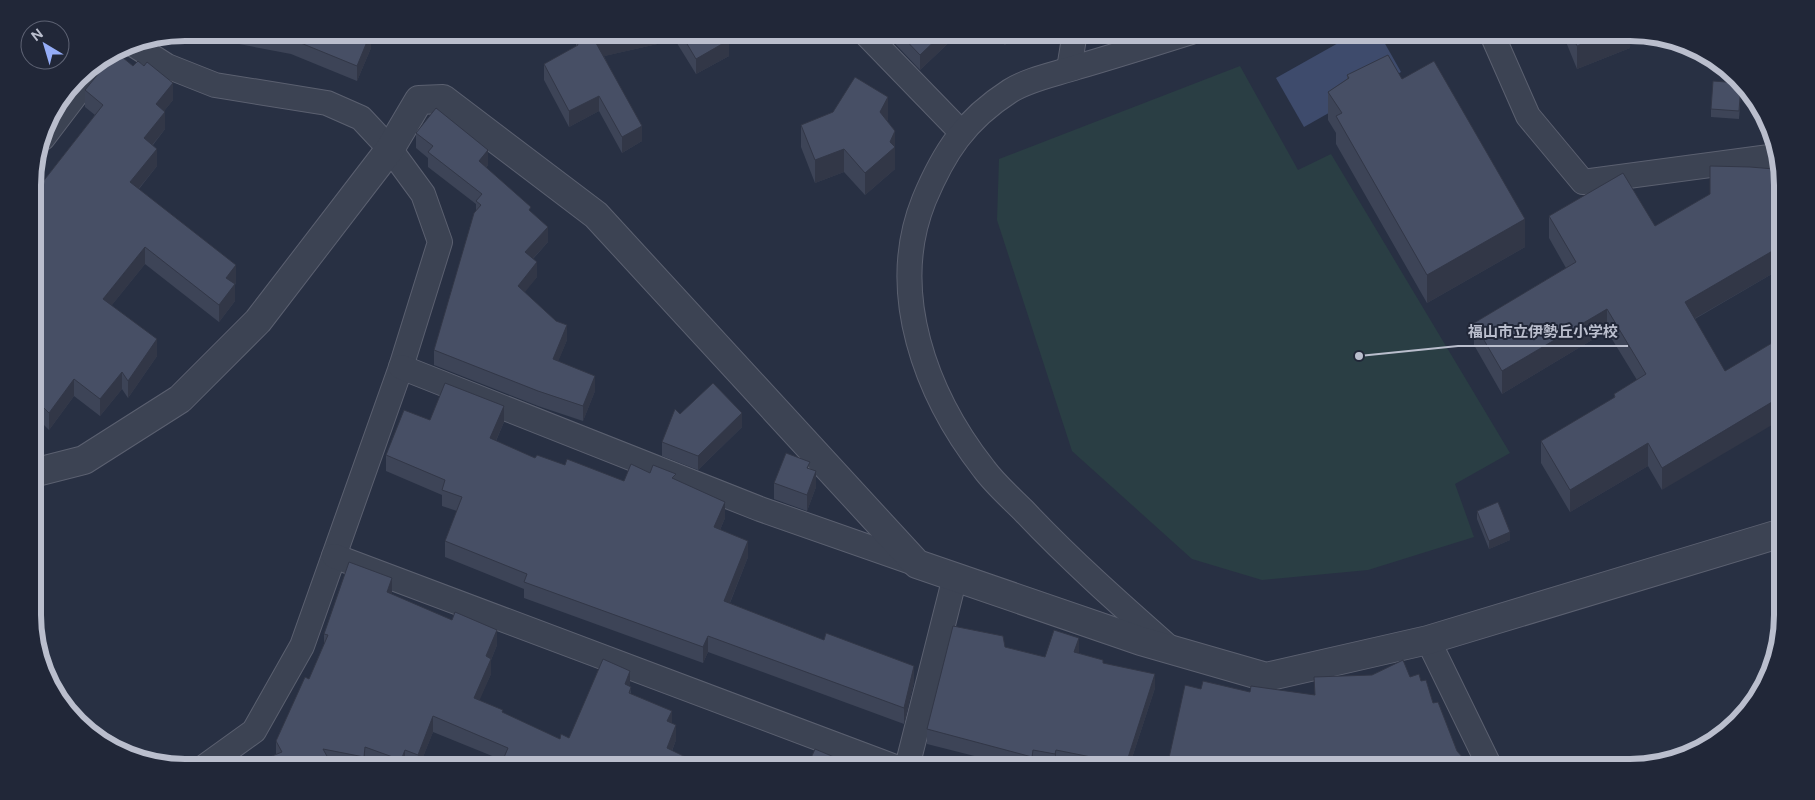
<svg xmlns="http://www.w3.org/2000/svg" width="1815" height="800" font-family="'DM Sans','Noto Sans JP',sans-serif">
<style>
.green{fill:#2a3e44}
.water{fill:#3e4b6c}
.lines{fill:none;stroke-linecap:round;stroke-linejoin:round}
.minor-casing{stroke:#5b6070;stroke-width:26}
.tertiary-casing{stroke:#5b6070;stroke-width:30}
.minor{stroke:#3c4353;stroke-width:24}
.tertiary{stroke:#3c4353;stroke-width:28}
.wall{fill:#3d4457}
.shaded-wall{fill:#323747}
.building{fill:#474f65;stroke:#323747}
.rim{fill:none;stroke:#babecd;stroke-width:6}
.leader{fill:none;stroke:#babecd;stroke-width:2}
.callout-dot{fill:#babecd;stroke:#212738;stroke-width:2}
.callout-label{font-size:15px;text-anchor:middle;font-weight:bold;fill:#babecd;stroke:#212738;stroke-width:4;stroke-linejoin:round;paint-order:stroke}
</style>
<rect width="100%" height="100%" fill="#283043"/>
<polygon class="green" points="1240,66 1298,170 1331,154 1510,453 1455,484 1474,537 1368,570 1262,580 1192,559 1072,451 997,220 999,159"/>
<polygon class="water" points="1356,33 1379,33 1401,72 1304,127 1276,78"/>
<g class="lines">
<g class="minor-casing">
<g id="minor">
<polyline points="864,32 961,132"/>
<polyline points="1491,32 1528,116 1583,182 1777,156"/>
<polyline points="131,43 167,66 215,85 327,103 361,118 390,149 423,194 440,242 401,367 302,646 254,731 204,767"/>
<polyline points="1069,69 1075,32"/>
<polyline points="43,138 103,59"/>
<polyline points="401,367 760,509 917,564"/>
<polyline points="334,556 895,767"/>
<polyline points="1428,640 1490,767"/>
<path d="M 1172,650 C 1121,605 1070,560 1023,510 C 1010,497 995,484 984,469 C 926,395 887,292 924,200 C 944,152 965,120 1010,91 C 1029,79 1056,74 1077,67 C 1115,56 1153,44 1191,32"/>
<polyline points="907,767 955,577"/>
</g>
</g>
<g class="tertiary-casing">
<polyline id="tertiary" points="33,473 84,460 180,399 258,321 390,149 419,100 443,99 596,215 917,564 1141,641 1266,677 1428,640 1782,533"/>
</g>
<use href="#minor" class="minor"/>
<use href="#tertiary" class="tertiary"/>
</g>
<g class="wall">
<polygon points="188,32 371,32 371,48 357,81 291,54 192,35"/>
<polygon points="588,32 736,32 728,39 729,56 696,74 675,40 604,56 642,141 622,153 599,111 569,127 544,80 544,64 576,47 576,39"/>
<polygon points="884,32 960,32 920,70"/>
<polygon points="993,32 1017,32 1005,45"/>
<polygon points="1562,32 1631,33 1630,48 1577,69"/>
<polygon points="1347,75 1402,79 1525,247 1427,303 1336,144 1336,133 1328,120 1328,92 1347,79"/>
<polygon points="85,90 173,100 164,111 165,129 153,145 157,166 139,189 236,282 235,285 235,301 219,322 145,264 111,306 157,356 128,398 122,389 100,416 74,396 49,430 44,425 34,190 38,188 95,115 85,107"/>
<polygon points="1741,91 1739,119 1711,117 1711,109"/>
<polygon points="888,119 887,121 895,131 895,169 865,195 844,172 815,183 801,147 801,125"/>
<polygon points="416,133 488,165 486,168 531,213 548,242 533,259 537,277 524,292 567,340 558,361 595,391 583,421 538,406 434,365 434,350 476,211 476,204 428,167 428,158 416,148"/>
<polygon points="1781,187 1782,268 1695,319 1662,490 1648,466 1570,512 1541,463 1541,441 1614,398 1614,394 1637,380 1607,331 1502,394 1474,345 1474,323 1566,268 1549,238 1549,216 1655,226 1710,194 1774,191"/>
<polygon points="680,414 742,427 698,470 662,456 662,442"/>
<polygon points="430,420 504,422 496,441 535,458 565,465 624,481 650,473 676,480 725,518 720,530 748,557 730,603 914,682 904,724 708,652 703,663 524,598 524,589 445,557 445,541 457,511 442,506 442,495 386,471 386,455"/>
<polygon points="810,469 816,487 807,511 774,499 774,483"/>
<polygon points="1477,511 1510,540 1489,549 1477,519"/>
<polygon points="392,593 392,594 497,645 491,660 491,674 479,700 503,713 560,739 569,738 630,686 631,694 672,723 676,740 672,751 702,767 502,767 502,760 433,732 419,767 410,767 405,766 404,767 380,767 365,762 364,767 340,767 276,755 276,741 309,679 324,644 324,634"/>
<polygon points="1005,647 1045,657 1079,653 1103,663 1155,688 1129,767 1070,767 1056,764 1055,767 1049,767 1033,764 1033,767 1018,767 927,744 927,729"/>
</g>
<g class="shaded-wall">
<polygon points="371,32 371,48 357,81 357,66"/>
<polygon points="639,32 675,32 675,40 596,58 596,43"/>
<polygon points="720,32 736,32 725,42 729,40 729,56 696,74 696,59"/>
<polygon points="944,32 960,32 920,70 920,55"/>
<polygon points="1005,32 1017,32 1005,45"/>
<polygon points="1611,32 1631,33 1630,48 1577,69 1577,46"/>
<polygon points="173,83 173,100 156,121 156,104"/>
<polygon points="599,96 599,111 569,127 569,111"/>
<polygon points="888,97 888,119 880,134 880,112"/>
<polygon points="165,112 165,129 144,155 144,138"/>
<polygon points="642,126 642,141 622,153 622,137"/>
<polygon points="895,131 895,169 865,195 865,173 890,142"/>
<polygon points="157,149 157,166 130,199 130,182"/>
<polygon points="844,149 844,172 815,183 815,160"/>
<polygon points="488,150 488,165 479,176 479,161"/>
<polygon points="1525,219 1525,247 1427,303 1427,275"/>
<polygon points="548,227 548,242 525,267 525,252"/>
<polygon points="1781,246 1782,268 1685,324 1685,302"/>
<polygon points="145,247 145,264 103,316 103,299"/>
<polygon points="537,262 537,277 518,301 518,286"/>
<polygon points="236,265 236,282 235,285 235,301 219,322 219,305 226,278"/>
<polygon points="1607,309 1607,331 1502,394 1502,371"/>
<polygon points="567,325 567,340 553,374 553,359"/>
<polygon points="157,339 157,356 128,398 128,381"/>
<polygon points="122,372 122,389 100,416 100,399"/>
<polygon points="595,376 595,391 583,421 583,406"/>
<polygon points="74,379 74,396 49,430 49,413"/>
<polygon points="1782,396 1782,419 1662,490 1662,468"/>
<polygon points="504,406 504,422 490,454 490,438"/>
<polygon points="44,408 44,425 33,438 33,421"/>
<polygon points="742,413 742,427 698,470 698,456"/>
<polygon points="1648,443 1648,466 1570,512 1570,490"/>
<polygon points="816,471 816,487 807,511 807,495"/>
<polygon points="725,502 725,518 714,544 714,527"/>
<polygon points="1510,532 1510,540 1489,549 1489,541"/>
<polygon points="748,541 748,557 724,617 724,601"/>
<polygon points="392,578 392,593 387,608 387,592"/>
<polygon points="497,630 497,645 491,660 491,674 474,713 474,698 486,656"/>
<polygon points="708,636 708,652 703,663 703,647"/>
<polygon points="1079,638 1079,653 1074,652"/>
<polygon points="914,666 914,682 904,724 904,708"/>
<polygon points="630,671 630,686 625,684"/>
<polygon points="1155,674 1155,688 1129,767 1126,767 1126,764"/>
<polygon points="672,711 672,726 667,721"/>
<polygon points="433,716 433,732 419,767 418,767 418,755"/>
<polygon points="676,725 676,740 667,763 667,748"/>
<polygon points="365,747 365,762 364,767 364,757"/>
<polygon points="405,750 405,766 404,767 401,767 401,760"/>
<polygon points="1033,750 1033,767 1032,767 1032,757"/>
<polygon points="1056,750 1056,764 1055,767 1055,754"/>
</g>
<g class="building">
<polygon points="260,32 371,32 357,66 291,39"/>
<polygon points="588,32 639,32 596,43 642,126 622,137 599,96 569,111 544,64 578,45 576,39"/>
<polygon points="680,32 722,32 729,40 696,59"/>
<polygon points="898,32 944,32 920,55"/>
<polygon points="1571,32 1611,32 1577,46"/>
<polygon points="116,52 133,66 138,61 144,66 147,62 173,83 156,104 165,112 144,138 157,149 130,182 236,265 226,278 235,284 219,305 145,247 103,299 157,339 128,381 122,372 100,399 74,379 49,413 44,408 33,421 33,190 34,190 36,186 38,188 103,105 85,90"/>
<polygon points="1388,55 1402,79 1434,61 1525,219 1427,275 1336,116 1342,113 1328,92 1349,78 1347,75"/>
<polygon points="855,77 888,97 880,112 895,131 890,142 895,147 865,173 844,149 815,160 801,125 833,112"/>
<polygon points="1713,81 1739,83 1741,84 1739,111 1711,109"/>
<polygon points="436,108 488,150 479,161 531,207 529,210 548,227 525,252 537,262 518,286 556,321 567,325 553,359 595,376 583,406 538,391 434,350 474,213 481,205 476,201 482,194 428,152 433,146 416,133"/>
<polygon points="1710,166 1750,167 1774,169 1773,191 1781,187 1781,246 1685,302 1725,371 1782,337 1782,396 1662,468 1648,443 1570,490 1541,441 1615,397 1614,394 1646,374 1607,309 1502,371 1474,323 1576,262 1549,216 1623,173 1655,226 1710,194"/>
<polygon points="445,383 504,406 490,438 535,458 537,455 565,465 567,459 624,481 631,464 650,473 653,465 676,474 672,478 725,502 714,527 748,541 724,601 824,640 826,633 914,666 904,708 708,636 703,647 524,582 527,574 445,541 462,497 442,490 445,480 386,455 404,410 430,420"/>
<polygon points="713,383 742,413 698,456 662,442 675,409 680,414"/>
<polygon points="786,453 810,462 807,468 816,471 807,495 774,483"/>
<polygon points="1498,502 1510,532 1489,541 1477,511"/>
<polygon points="349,562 392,578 387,592 452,620 455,612 497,630 486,656 491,659 474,698 503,710 502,712 560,739 561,734 569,738 603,659 630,671 625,684 631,687 629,693 672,711 667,721 676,725 667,748 702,765 701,767 513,767 502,762 508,748 433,716 418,755 405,750 401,760 365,747 364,757 323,749 333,767 245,767 282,752 276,741 305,677 309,679 328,635 324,634"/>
<polygon points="953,626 1003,636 1005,647 1045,657 1054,630 1079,638 1074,652 1103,660 1103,663 1155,674 1126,764 1056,750 1055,754 1033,750 1032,757 927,729"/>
<polygon points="1403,660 1410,677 1419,674 1421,681 1426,680 1433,703 1438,702 1457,751 1471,767 1167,767 1185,685 1201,689 1203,681 1250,692 1251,686 1315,695 1314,677 1372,675"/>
<polygon points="815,749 853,765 852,767 807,767"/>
</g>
<path d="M0 0H1815V800H0ZM185 41H1630A144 144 0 0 1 1774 185V615A144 144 0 0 1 1630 759H185A144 144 0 0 1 41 615V185A144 144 0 0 1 185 41Z" fill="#212738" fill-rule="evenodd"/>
<path class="rim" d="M185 41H1630A144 144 0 0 1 1774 185V615A144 144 0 0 1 1630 759H185A144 144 0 0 1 41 615V185A144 144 0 0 1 185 41Z"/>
<path class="leader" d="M1359 356L1458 346H1628"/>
<circle class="callout-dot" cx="1359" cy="356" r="5"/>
<g class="callout-label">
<text x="1543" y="337">福山市立伊勢丘小学校</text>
</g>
<g transform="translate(45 45) rotate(322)"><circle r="24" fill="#212738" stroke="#5e6374"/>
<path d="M0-4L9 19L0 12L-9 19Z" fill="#95adf7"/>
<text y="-8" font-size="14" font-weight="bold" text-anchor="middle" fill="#babecd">N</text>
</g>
</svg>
